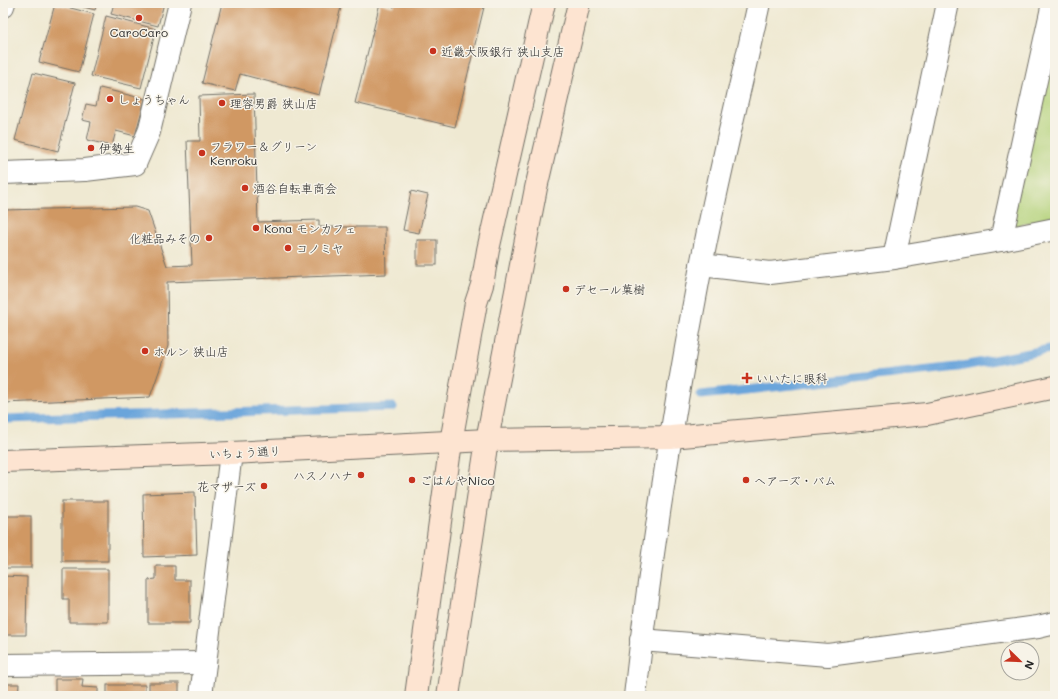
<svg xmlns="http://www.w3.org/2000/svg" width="1058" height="699" font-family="Mali,'Klee One',sans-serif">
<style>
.green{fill:#b3d279;stroke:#6f7e52}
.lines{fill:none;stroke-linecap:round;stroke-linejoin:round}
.stream{stroke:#6ba5db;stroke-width:9}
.building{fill:#d09864}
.street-casing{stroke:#706e65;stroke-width:24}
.secondary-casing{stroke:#706e65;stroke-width:24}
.street{stroke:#fff;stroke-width:22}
.secondary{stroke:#fde4d1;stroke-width:22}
.poi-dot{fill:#c8321e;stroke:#f7f3e8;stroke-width:1.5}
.labels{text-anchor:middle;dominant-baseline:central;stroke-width:3;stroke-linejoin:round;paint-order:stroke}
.poi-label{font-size:12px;fill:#2b2b2b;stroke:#f7f3e8;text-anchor:start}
.street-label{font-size:12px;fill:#2b2b2b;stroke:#f7f3e8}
</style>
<rect width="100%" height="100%" fill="#f7f3e8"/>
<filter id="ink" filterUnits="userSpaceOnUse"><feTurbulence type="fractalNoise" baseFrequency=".025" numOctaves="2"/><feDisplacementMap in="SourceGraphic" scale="8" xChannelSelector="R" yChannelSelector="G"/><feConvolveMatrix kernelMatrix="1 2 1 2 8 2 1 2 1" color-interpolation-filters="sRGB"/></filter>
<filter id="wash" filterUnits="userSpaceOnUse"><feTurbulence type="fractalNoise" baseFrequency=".012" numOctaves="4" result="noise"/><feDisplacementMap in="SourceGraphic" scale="16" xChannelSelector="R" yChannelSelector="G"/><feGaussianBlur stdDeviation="0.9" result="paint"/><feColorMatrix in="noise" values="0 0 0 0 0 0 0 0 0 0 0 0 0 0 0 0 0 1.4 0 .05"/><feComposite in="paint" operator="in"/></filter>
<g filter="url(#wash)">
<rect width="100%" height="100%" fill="#efe9d2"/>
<polygon class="green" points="1055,18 1055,216 1010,227"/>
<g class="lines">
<g class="stream">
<polyline points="701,395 958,367 1055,348"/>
<polyline points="3,419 393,407"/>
</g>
</g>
<g id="blocks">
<g class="building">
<polygon points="68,3 97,3 95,10"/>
<polygon points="114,3 164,3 158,26 111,14"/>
<polygon points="222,3 342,3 319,95 240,74 235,91 202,83"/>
<polygon points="380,3 394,7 395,3 485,3 455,127 355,103"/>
<polygon points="55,4 94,14 79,72 39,62"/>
<polygon points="106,16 156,29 141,88 91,76"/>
<polygon points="33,73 75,83 58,151 15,140"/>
<polygon points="100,88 145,99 135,136 116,131 112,146 87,140 91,122 82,120 86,104 96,106"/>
<polygon points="254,94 258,222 319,220 319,227 385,227 386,274 167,282 168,346 150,397 3,403 3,210 135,207 148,211 167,266 192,265 187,141 200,141 199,96"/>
<polygon points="411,191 428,195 419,233 403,230"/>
<rect x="417" y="240" width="20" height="25"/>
<polygon points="195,492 197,555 144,557 143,494"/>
<rect x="62" y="501" width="46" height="60"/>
<rect x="3" y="516" width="28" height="52"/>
<polygon points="156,566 175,566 175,580 190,580 190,623 148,623 148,580 156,579"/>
<polygon points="63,569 108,569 108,622 69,622 69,599 63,599"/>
<polygon points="3,576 27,577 26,635 3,635"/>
<polygon points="55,679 83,679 82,687 98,688 98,696 55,696"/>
<rect x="149" y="683" width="30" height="13"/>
<polygon points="3,684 19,684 18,696 3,696"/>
<rect x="107" y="685" width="38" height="11"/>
</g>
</g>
</g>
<g filter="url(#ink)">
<use href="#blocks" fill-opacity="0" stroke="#706e65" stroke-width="1"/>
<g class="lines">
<g class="street-casing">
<g id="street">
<polyline points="3,6 4,3"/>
<polyline points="3,173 85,170 135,164 149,132 180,3"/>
<polyline points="1001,240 1053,3"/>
<polyline points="894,258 948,3"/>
<polyline points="701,265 770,273 894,258 1001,240 1055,229"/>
<polyline points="641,640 828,655 1038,627 1055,623"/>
<polyline points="3,665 205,663"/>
<polyline points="201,696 231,453"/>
<path d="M 635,696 C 651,552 674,408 701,266 C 718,178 740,90 759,3"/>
</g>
</g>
<g class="secondary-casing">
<g id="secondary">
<polyline points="3,461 231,453 487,440 671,437 927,414 1055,387"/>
<polyline points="416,696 451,442 476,303 482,285 488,250 544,3"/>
<polyline points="448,696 487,440 536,188 579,3"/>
</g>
</g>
<use href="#street" class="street"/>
<use href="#secondary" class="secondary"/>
</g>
</g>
<g class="poi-dot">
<circle cx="139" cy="18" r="4"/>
<circle cx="433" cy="51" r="4"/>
<circle cx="110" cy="99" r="4"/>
<circle cx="222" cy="103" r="4"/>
<circle cx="91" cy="148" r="4"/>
<circle cx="202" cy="153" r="4"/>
<circle cx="245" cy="188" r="4"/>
<circle cx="256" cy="228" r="4"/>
<circle cx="209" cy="238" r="4"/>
<circle cx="288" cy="248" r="4"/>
<circle cx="566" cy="289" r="4"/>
<circle cx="145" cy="351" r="4"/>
<path d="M745 372h4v4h4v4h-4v4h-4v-4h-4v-4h4z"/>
<circle cx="361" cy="475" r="4"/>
<circle cx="412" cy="480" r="4"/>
<circle cx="746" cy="480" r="4"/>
<circle cx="264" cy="486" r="4"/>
</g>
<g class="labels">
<g class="poi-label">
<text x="139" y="32" text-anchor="middle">CaroCaro</text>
<text x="441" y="51">近畿大阪銀行 狭山支店</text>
<text x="118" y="99">しょうちゃん</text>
<text x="230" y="103">理容男爵 狭山店</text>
<text x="210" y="146">フラワー＆グリーン<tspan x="210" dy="14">Kenroku</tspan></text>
<text x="99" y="148">伊勢生</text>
<text x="253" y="188">酒谷自転車商会</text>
<text x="264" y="228">Kona モンカフェ</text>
<text x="201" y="238" text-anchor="end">化粧品みその</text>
<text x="296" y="248">コノミヤ</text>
<text x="574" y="289">デセール菓樹</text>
<text x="153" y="351">ホルン 狭山店</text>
<text x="756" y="378">いいたに眼科</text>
<text x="353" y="475" text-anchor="end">ハスノハナ</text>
<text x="420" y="480">ごはんやNico</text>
<text x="754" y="480">ヘアーズ・バム</text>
<text x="256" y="486" text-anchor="end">花マザーズ</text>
</g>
<g class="street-label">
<text transform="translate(245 452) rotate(-3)">いちょう通り</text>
</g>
</g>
<rect width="1058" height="699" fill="none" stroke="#f7f3e8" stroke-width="16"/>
<g transform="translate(1020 661) rotate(113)"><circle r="19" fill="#f7f3e8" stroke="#a5a39c"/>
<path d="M0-3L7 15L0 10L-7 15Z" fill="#c8321e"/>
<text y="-6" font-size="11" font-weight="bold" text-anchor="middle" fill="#2b2b2b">N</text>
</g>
</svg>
